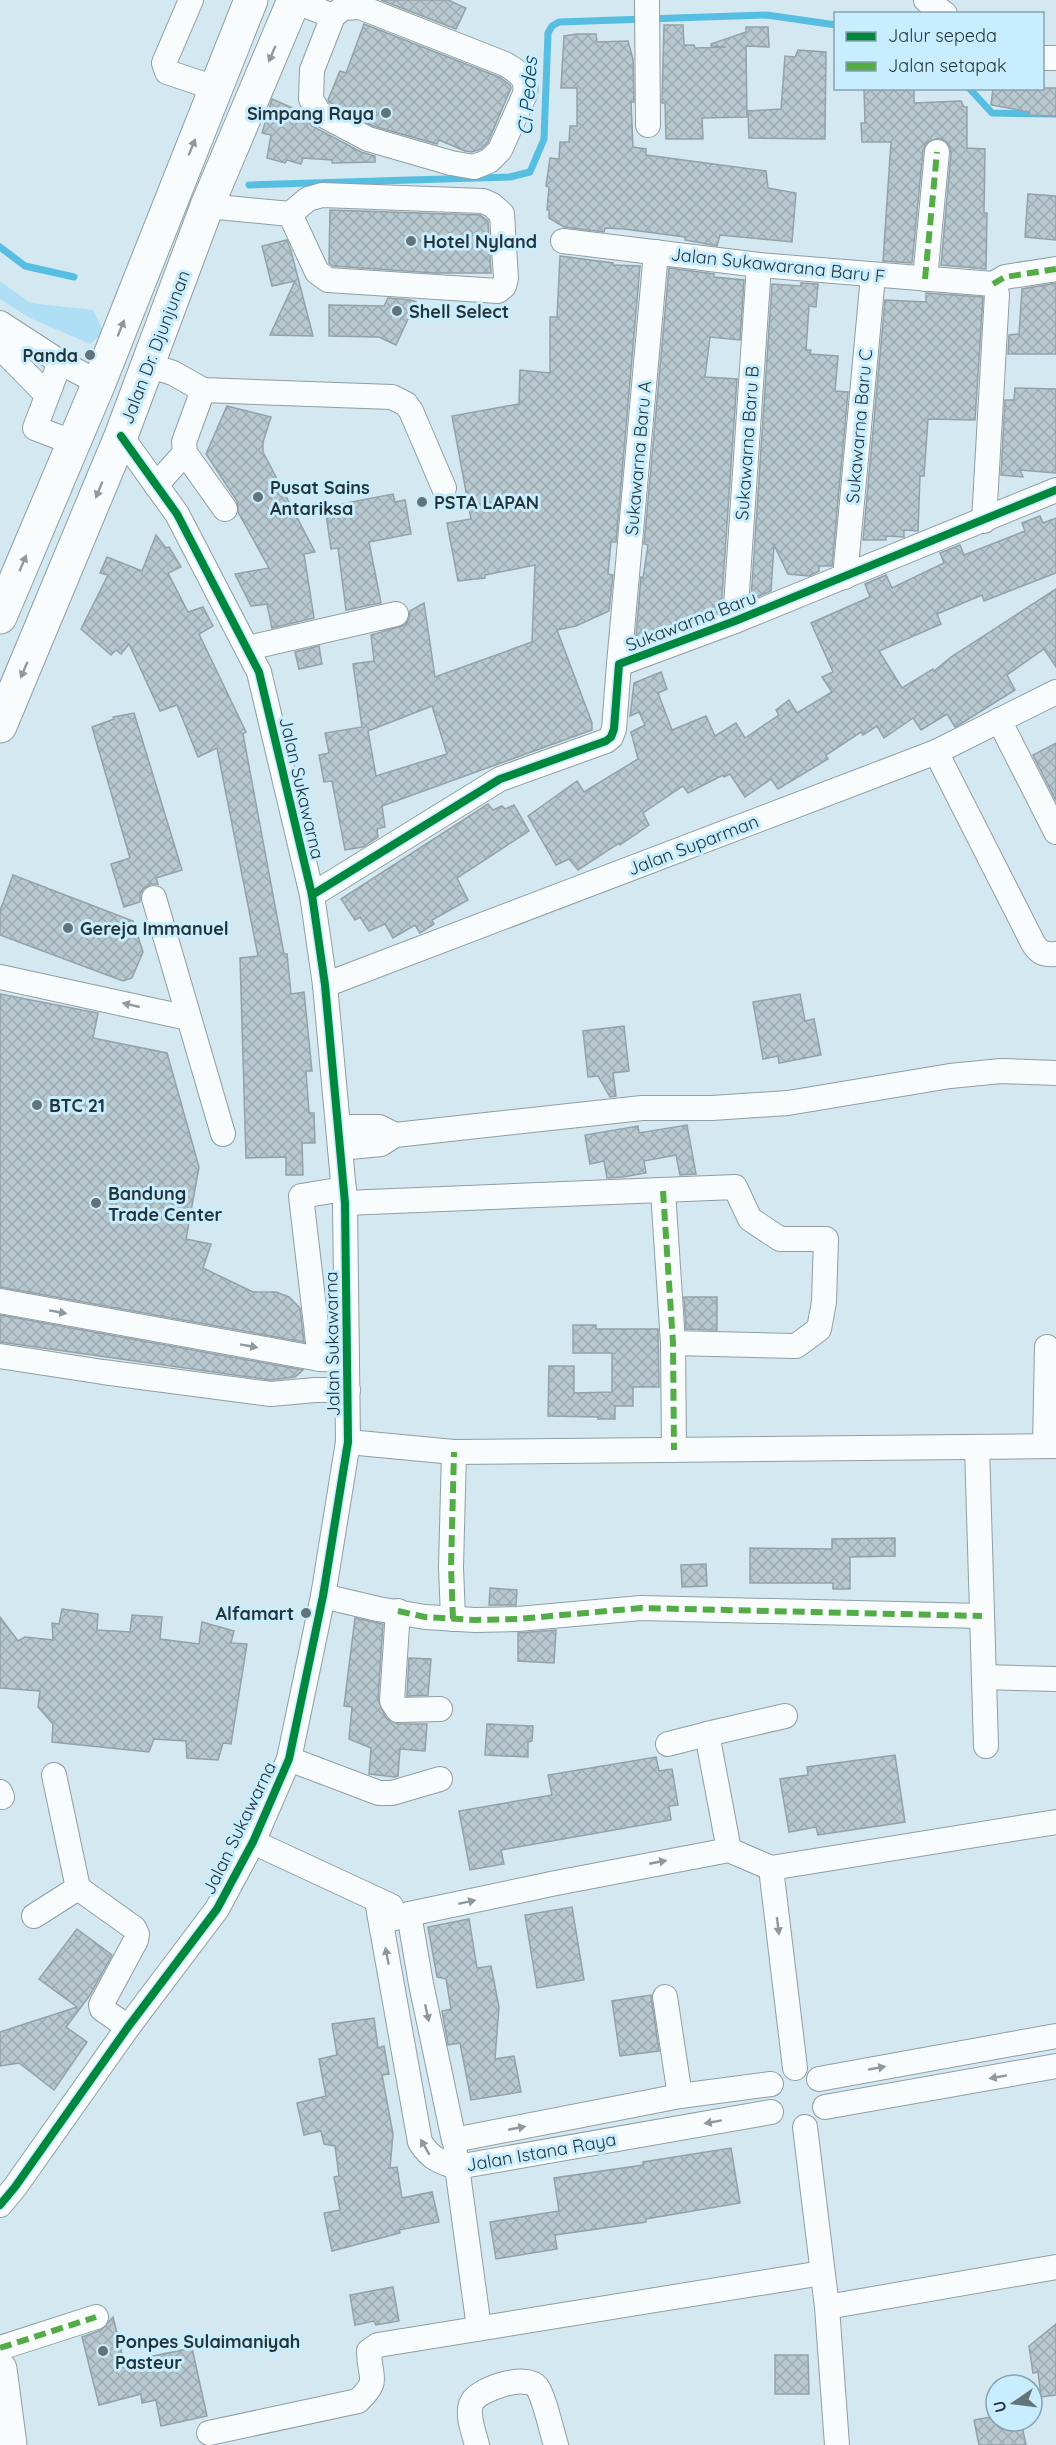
<svg xmlns="http://www.w3.org/2000/svg" width="1056" height="2445" font-family="Quicksand,sans-serif">
<style>
.green{fill:#aedff4}
.lines{fill:none;stroke-linecap:round;stroke-linejoin:round}
.stream{stroke:#55bee1;stroke-width:7}
.building{fill:url(#building-cross-hatch);stroke:#92a2a8;stroke-width:1.5;fill-rule:evenodd}
.minor-casing{stroke:#8f9ea5;stroke-width:26}
.highway-casing{stroke:#8f9ea5;stroke-width:35}
.minor{stroke:#f9fcfd;stroke-width:24}
.highway{stroke:#f9fcfd;stroke-width:33}
.quiet{stroke:#53ac46;stroke-width:6;stroke-dasharray:12 6;stroke-linecap:butt}
.cycleway-casing{stroke:#c7edfe;stroke-width:11}
.cycleway{stroke:#00873e;stroke-width:8}
.oneway{fill:#8f989c}
.poi-dot{fill:#62737a;stroke:#c7edfe;stroke-width:2}
.labels{text-anchor:middle;dominant-baseline:central;stroke-width:6;stroke-linejoin:round;paint-order:stroke}
.poi-label{font-size:18px;font-weight:bold;fill:#25343a;stroke:#c7edfe;text-anchor:start}
.street-label{font-size:18px;fill:#25343a;stroke:#c7edfe}
.water-label{font-size:20px;font-style:italic;fill:#0a4255;stroke:#c7edfe}
</style>
<defs>
<pattern id="building-cross-hatch" width="8" height="8" patternUnits="userSpaceOnUse" patternTransform="scale(1.5)"><rect width="8" height="8" fill="#b8c8cf"/><path d="M0 0l8 8M0 8l8-8" fill="none" stroke="#9eacb2"/></pattern>
</defs>
<rect width="100%" height="100%" fill="#d4e8f1"/>
<polygon class="green" points="0,281 30,303 93,310 104,332 90,344 30,318 0,299"/>
<g class="lines">
<g class="stream">
<polyline points="969,88 992,113 1056,114"/>
<polyline points="249,185 510,177 530,172 544,139 548,33 552,26 559,22 767,15 836,25"/>
<polyline points="0,247 25,266 74,277"/>
</g>
</g>
<g class="building">
<polygon points="381,0 448,0 466,8 456,29"/>
<polygon points="364,24 499,77 510,85 511,88 488,142 481,149 472,152 465,151 439,140 437,144 373,126 329,102 328,100 340,71 346,73"/>
<polygon points="664,25 683,25 684,45 694,45 695,48 726,47 711,46 711,44 746,32 746,27 768,27 769,47 746,46 747,117 702,118 703,139 666,139 665,103 662,103"/>
<polygon points="577,34 596,34 597,42 628,41 633,59 634,102 631,102 633,147 646,149 646,155 766,171 768,188 796,193 792,242 720,235 717,246 685,240 685,237 624,229 605,228 604,232 564,227 549,218 549,210 547,210 549,187 546,186 550,158 559,159 560,142 569,142 570,126 577,126 577,88 561,88 564,36"/>
<polygon points="798,50 826,52 825,139 749,138 748,111 781,109 785,56 795,57"/>
<polygon points="864,88 914,88 914,103 961,101 964,107 967,107 967,148 985,149 984,213 987,213 986,269 941,265 951,153 950,147 946,141 938,138 926,143 923,151 912,263 883,261 891,142 862,142 861,123 865,123"/>
<polygon points="993,88 1056,88 1056,116 1029,115 1030,112 991,105"/>
<polygon points="272,99 302,112 312,126 361,152 375,156 375,162 332,163 332,160 303,158 301,164 287,160 285,163 267,158 271,135 262,133"/>
<polygon points="1028,194 1056,196 1056,240 1025,237"/>
<polygon points="330,210 480,215 488,221 491,273 435,273 333,266 329,263"/>
<polygon points="287,240 291,251 313,336 270,335 295,281 272,286 262,246"/>
<path d="M 560,256 L 613,263 L 613,265 L 640,266 L 616,542 L 611,542 L 608,574 L 613,575 L 609,611 L 576,626 L 557,630 L 592,723 L 592,730 L 382,806 L 385,827 L 377,829 L 378,837 L 363,847 L 345,850 L 332,781 L 324,782 L 319,755 L 329,753 L 325,733 L 362,727 L 353,664 L 374,661 L 371,635 L 405,625 L 409,619 L 410,611 L 424,603 L 435,677 L 532,642 L 535,565 L 485,575 L 485,578 L 458,581 L 447,523 L 471,519 L 452,416 L 519,404 L 520,370 L 550,373 L 550,317 L 557,317 ZM 432,706 L 447,754 L 376,776 L 368,731 Z"/>
<polygon points="669,268 714,274 714,277 744,280 740,340 710,337 705,377 737,379 721,611 690,622 677,620 677,627 642,640 636,636 641,577 643,578 648,545 644,544"/>
<polygon points="801,283 818,284 816,307 809,306 806,350 811,350 810,354 838,356 835,391 848,392 832,566 819,566 819,571 809,576 788,574 774,545 771,591 751,599 772,284 801,286"/>
<polygon points="1056,283 1056,354 1008,354 1009,335 1019,334 1022,289"/>
<polygon points="926,293 983,297 975,420 928,419 924,476 920,476 918,531 904,530 904,537 886,536 886,540 863,540 885,300 926,302"/>
<polygon points="388,298 411,300 416,302 396,345 379,337 329,336 329,305 384,306"/>
<polygon points="1015,388 1056,389 1056,473 1020,470 1023,477 1001,475 1005,400 1014,400"/>
<polygon points="227,406 271,417 263,442 263,452 315,552 304,554 314,618 272,628 267,604 251,606 235,574 269,568 238,512 237,501 206,454"/>
<polygon points="393,494 395,502 405,500 411,534 369,542 381,603 346,610 338,548 331,549 325,507"/>
<polygon points="1040,516 1043,523 1056,518 1056,573 984,601 982,595 937,614 941,624 879,651 902,688 933,669 934,671 951,657 1056,589 1056,667 1044,649 1007,675 1015,690 962,723 955,727 947,714 921,730 913,718 884,738 877,726 863,735 861,732 826,755 828,759 778,789 771,779 745,797 730,774 724,777 723,775 688,793 683,786 643,813 649,825 620,845 619,843 578,870 569,859 556,865 528,816 577,781 584,792 638,759 631,732 645,725 639,712 630,716 634,683 661,672 667,689 658,693 672,730 706,716 715,736 736,723 745,738 779,715 776,710 789,700 797,713 832,692 822,677 833,672 811,623 870,597 865,584 886,575 892,588 944,563 940,553 960,545 964,555 1025,531 1022,523"/>
<polygon points="156,535 166,548 169,547 181,567 168,573 188,612 203,607 213,626 199,634 246,732 243,734 284,954 287,954 291,994 304,992 312,1071 306,1071 309,1113 314,1113 315,1143 302,1143 303,1175 286,1175 286,1157 246,1158 240,958 258,956 217,748 198,757 177,705 160,711 129,644 121,654 116,650 111,655 81,629 108,575 100,573 107,557 142,571"/>
<polygon points="319,646 322,664 299,669 295,652"/>
<polygon points="134,713 182,870 156,878 158,884 151,884 144,888 140,894 140,902 124,907 111,864 130,858 92,727 114,719 113,717"/>
<polygon points="1056,743 1056,801 1033,755"/>
<polygon points="488,804 493,810 502,806 505,809 514,805 529,831 457,878 468,900 432,920 434,924 420,933 415,925 393,938 385,924 369,931 360,917 355,920 341,899"/>
<polygon points="13,875 133,921 143,952 132,978 123,981 0,935 0,911"/>
<polygon points="0,994 98,1013 93,1038 167,1053 199,1167 186,1239 211,1244 203,1268 253,1292 276,1292 289,1297 300,1308 304,1342 0,1287"/>
<polygon points="800,994 805,1021 814,1019 821,1055 779,1063 778,1056 763,1059 753,1002"/>
<polygon points="624,1026 629,1071 613,1073 616,1096 610,1097 598,1076 588,1077 583,1031"/>
<polygon points="687,1125 696,1174 680,1175 676,1155 644,1161 646,1173 623,1177 607,1178 604,1161 590,1164 585,1135 638,1126 639,1133"/>
<polygon points="684,1297 717,1297 717,1330 686,1329"/>
<polygon points="0,1315 303,1370 295,1377 271,1380 0,1342"/>
<polygon points="573,1325 596,1325 596,1329 658,1329 659,1387 633,1387 633,1406 615,1406 615,1419 598,1419 598,1417 548,1416 549,1366 574,1366 574,1393 612,1392 612,1353 573,1353"/>
<polygon points="895,1538 895,1556 850,1557 850,1589 833,1589 833,1583 750,1583 750,1548 832,1549 832,1539"/>
<polygon points="706,1564 707,1586 682,1587 681,1565"/>
<polygon points="490,1588 517,1590 516,1605 489,1605"/>
<polygon points="62,1609 98,1614 97,1630 130,1632 132,1615 162,1617 160,1639 199,1644 202,1622 234,1631 231,1643 247,1644 231,1744 223,1743 218,1760 187,1758 186,1741 154,1739 149,1752 52,1742 53,1724 38,1707 40,1691 0,1688 0,1617 18,1641 25,1637 53,1640 52,1623 59,1624"/>
<polygon points="355,1618 383,1624 378,1700 386,1718 398,1724 427,1724 425,1751 400,1749 398,1776 395,1777 369,1774 371,1748 349,1739 352,1707 344,1706"/>
<polygon points="556,1630 554,1663 518,1661 518,1633"/>
<polygon points="409,1658 431,1659 428,1695 407,1696"/>
<polygon points="487,1724 533,1726 532,1741 528,1742 528,1757 485,1755"/>
<polygon points="895,1755 905,1822 818,1835 816,1827 789,1832 780,1779 808,1775 807,1767"/>
<polygon points="656,1757 659,1771 672,1769 678,1805 669,1806 671,1820 501,1850 504,1864 470,1870 459,1811 552,1795 548,1775"/>
<polygon points="572,1907 584,1980 537,1988 525,1915"/>
<polygon points="469,1919 477,1968 491,1966 499,2007 495,2059 514,2056 521,2092 471,2100 460,2043 448,2045 442,2011 451,2009 446,1979 437,1977 428,1927"/>
<polygon points="77,1929 112,1955 90,1995 66,2027 87,2042 54,2090 19,2063 0,2066 0,2032 77,2007 39,1979"/>
<polygon points="651,1995 659,2051 620,2056 612,2001"/>
<polygon points="374,2018 378,2048 384,2046 389,2074 382,2075 393,2134 390,2168 397,2167 402,2198 432,2192 439,2222 399,2230 400,2233 332,2251 324,2213 340,2210 334,2177 339,2176 335,2146 324,2144 321,2131 304,2135 297,2103 326,2096 319,2059 337,2055 332,2024"/>
<polygon points="731,2148 740,2203 646,2219 646,2222 555,2235 557,2249 496,2259 490,2222 559,2211 554,2178 643,2165 643,2162"/>
<polygon points="393,2287 399,2321 376,2325 374,2321 355,2325 350,2295"/>
<polygon points="113,2317 124,2362 192,2348 207,2416 161,2426 156,2400 142,2403 141,2394 99,2405 82,2337 101,2330"/>
<polygon points="1056,2324 1056,2395 1041,2397 1038,2372 1033,2373 1029,2346"/>
<polygon points="775,2355 808,2355 809,2394 775,2394"/>
<polygon points="996,2416 996,2421 1021,2421 1026,2445 979,2445 974,2420"/>
</g>
<g class="lines">
<g class="minor-casing">
<g id="minor">
<polyline points="191,0 164,63 167,72 215,88"/>
<polyline points="647,0 648,125"/>
<polyline points="926,0 945,14"/>
<path d="M 294,1 L 333,16 L 312,70 L 311,99 L 319,113 L 368,139 L 451,163 L 474,167 L 489,161 L 500,150 L 525,94 C 528,77 518,72 505,64 L 360,7 L 343,8 L 333,16"/>
<polyline points="1042,58 1056,58"/>
<polyline points="207,206 290,214 308,199 322,195 483,201 492,205 502,214 506,278 504,286 498,291 328,280 317,272 290,214"/>
<polyline points="563,241 759,265 993,284"/>
<polyline points="925,279 937,152"/>
<polyline points="993,284 1005,277 1056,269"/>
<polyline points="0,323 60,362 99,383"/>
<polyline points="0,347 47,395"/>
<polyline points="60,362 35,428 74,443"/>
<polyline points="148,365 173,373 203,390 392,397 406,404 411,411 444,488"/>
<polyline points="203,390 184,442 185,453 225,509"/>
<polyline points="156,485 185,453"/>
<polyline points="984,521 997,294 993,284"/>
<polyline points="845,577 873,276"/>
<polyline points="735,621 759,265"/>
<polyline points="248,648 396,614"/>
<polyline points="619,664 656,252"/>
<polyline points="999,720 1056,832"/>
<path d="M 936,752 L 1033,943 C 1039,953 1044,955 1056,954"/>
<polyline points="312,895 500,779 606,741 611,737 614,729 619,664 735,621 1056,490"/>
<polyline points="154,898 223,1134"/>
<polyline points="0,977 188,1018"/>
<polyline points="325,985 936,752 1056,692"/>
<polyline points="339,1127 379,1127 395,1135"/>
<polyline points="340,1148 381,1144 395,1135 642,1108 712,1108 788,1103 950,1076 1001,1071 1056,1073"/>
<polyline points="663,1191 673,1343 674,1450"/>
<polyline points="345,1203 735,1187 750,1219 780,1239 826,1239 824,1302 819,1329 796,1346 673,1343"/>
<polyline points="0,1301 320,1359 347,1360"/>
<polyline points="0,1356 103,1372 271,1394 315,1390 348,1390"/>
<polyline points="320,1359 301,1196 344,1189"/>
<polyline points="348,1442 454,1452 1056,1446"/>
<polyline points="1045,1446 1047,1347"/>
<polyline points="977,1447 986,1746"/>
<polyline points="323,1596 378,1609 425,1617 475,1620 518,1619 641,1608 982,1616"/>
<polyline points="398,1611 392,1701 398,1710 440,1709"/>
<polyline points="453,1619 451,1567 454,1452"/>
<polyline points="984,1677 1056,1679"/>
<polyline points="707,1734 785,1716"/>
<polyline points="668,1744 707,1734 729,1850"/>
<polyline points="289,1759 379,1793 392,1793 440,1779"/>
<polyline points="54,1775 78,1888 134,1928 137,1934 136,1940 101,2005 102,2009 128,2027"/>
<polyline points="0,1792 2,1797"/>
<polyline points="253,1842 391,1906"/>
<polyline points="771,1868 795,2068"/>
<path d="M 377,1901 L 420,2142 C 430,2158 439,2162 457,2167 L 771,2112"/>
<polyline points="409,1914 421,1984 454,2140 680,2096 771,2084"/>
<polyline points="34,1916 78,1888"/>
<polyline points="381,1922 409,1914 556,1883 729,1850 771,1868 1056,1822"/>
<polyline points="665,1997 680,2096"/>
<polyline points="819,2079 1056,2036"/>
<polyline points="825,2107 1056,2066"/>
<polyline points="805,2127 827,2307 837,2445"/>
<polyline points="455,2152 479,2328"/>
<polyline points="0,2205 15,2187 128,2027 217,1909 253,1842 289,1759 323,1596 348,1442 345,1203 325,985 312,895 259,672 177,514 121,436"/>
<polyline points="827,2307 1056,2267"/>
<polyline points="0,2348 96,2317"/>
<path d="M 209,2433 L 358,2401 C 381,2379 369,2379 369,2351 L 378,2345 L 822,2273"/>
<path d="M 477,2445 C 474,2433 467,2416 471,2404 C 476,2389 527,2373 537,2387 C 544,2396 552,2433 556,2445"/>
</g>
</g>
<g class="highway-casing">
<g id="highway">
<polyline points="0,617 99,383 251,0"/>
<polyline points="0,726 121,436 207,206 294,0"/>
<polyline points="0,2369 10,2445"/>
</g>
</g>
<use href="#minor" class="minor"/>
<use href="#highway" class="highway"/>
<g class="quiet">
<polyline points="925,279 937,152"/>
<polyline points="993,284 1005,277 1056,269"/>
<polyline points="663,1191 673,1343 674,1450"/>
<polyline points="398,1611 425,1617 475,1620 518,1619 641,1608 982,1616"/>
<polyline points="453,1619 451,1567 454,1452"/>
<polyline points="0,2348 96,2317"/>
</g>
<g class="cycleway-casing">
<g id="cycleway">
<polyline points="312,895 500,779 606,741 611,737 614,729 619,664 735,621 1056,490"/>
<polyline points="0,2205 15,2187 128,2027 217,1909 253,1842 289,1759 323,1596 348,1442 345,1203 325,985 312,895 259,672 177,514 121,436"/>
</g>
</g>
<use href="#cycleway" class="cycleway"/>
</g>
<defs><path id="oneway-solid" d="M-6-.8H1V-3.2L6.5 0L1 3.2V.8H-6Z" transform="scale(1.5)"/></defs>
<g class="oneway">
<use href="#oneway-solid" transform="translate(272 54) rotate(113)"/>
<use href="#oneway-solid" transform="translate(192 147) rotate(-68)"/>
<use href="#oneway-solid" transform="translate(121 328) rotate(-68)"/>
<use href="#oneway-solid" transform="translate(99 490) rotate(112)"/>
<use href="#oneway-solid" transform="translate(23 563) rotate(-67)"/>
<use href="#oneway-solid" transform="translate(24 670) rotate(113)"/>
<use href="#oneway-solid" transform="translate(131 1005) rotate(-167)"/>
<use href="#oneway-solid" transform="translate(58 1312) rotate(10)"/>
<use href="#oneway-solid" transform="translate(249 1346) rotate(10)"/>
<use href="#oneway-solid" transform="translate(658 1862) rotate(-11)"/>
<use href="#oneway-solid" transform="translate(467 1902) rotate(-12)"/>
<use href="#oneway-solid" transform="translate(778 1926) rotate(83)"/>
<use href="#oneway-solid" transform="translate(387 1956) rotate(-101)"/>
<use href="#oneway-solid" transform="translate(427 2013) rotate(78)"/>
<use href="#oneway-solid" transform="translate(877 2068) rotate(-10)"/>
<use href="#oneway-solid" transform="translate(998 2077) rotate(170)"/>
<use href="#oneway-solid" transform="translate(713 2122) rotate(170)"/>
<use href="#oneway-solid" transform="translate(517 2128) rotate(-11)"/>
<use href="#oneway-solid" transform="translate(425 2147) rotate(-120)"/>
</g>
<g class="poi-dot">
<circle cx="386" cy="113" r="6"/>
<circle cx="411" cy="241" r="6"/>
<circle cx="397" cy="311" r="6"/>
<circle cx="90" cy="355" r="6"/>
<circle cx="258" cy="497" r="6"/>
<circle cx="422" cy="502" r="6"/>
<circle cx="68" cy="928" r="6"/>
<circle cx="37" cy="1105" r="6"/>
<circle cx="96" cy="1203" r="6"/>
<circle cx="306" cy="1613" r="6"/>
<circle cx="103" cy="2351" r="6"/>
</g>
<g class="labels">
<g class="poi-label">
<text x="374" y="113" text-anchor="end">Simpang Raya</text>
<text x="423" y="241">Hotel Nyland</text>
<text x="409" y="311">Shell Select</text>
<text x="78" y="355" text-anchor="end">Panda</text>
<text x="270" y="487">Pusat Sains<tspan x="270" dy="21">Antariksa</tspan></text>
<text x="434" y="502">PSTA LAPAN</text>
<text x="80" y="928">Gereja Immanuel</text>
<text x="49" y="1105">BTC 21</text>
<text x="108" y="1193">Bandung<tspan x="108" dy="21">Trade Center</tspan></text>
<text x="294" y="1613" text-anchor="end">Alfamart</text>
<text x="115" y="2341">Ponpes Sulaimaniyah<tspan x="115" dy="21">Pasteur</tspan></text>
</g>
<g class="street-label">
<text transform="translate(778 265) rotate(6)">Jalan Sukawarana Baru F</text>
<text transform="translate(155 347) rotate(-69)">Jalan Dr. Djunjunan</text>
<text transform="translate(859 426) rotate(-85)">Sukawarna Baru C</text>
<text transform="translate(747 443) rotate(-86)">Sukawarna Baru B</text>
<text transform="translate(638 458) rotate(-85)">Sukawarna Baru A</text>
<text transform="translate(691 621) rotate(-21)">Sukawarna Baru</text>
<text transform="translate(302 788) rotate(77)">Jalan Sukawarna</text>
<text transform="translate(693 845) rotate(-21)">Jalan Suparman</text>
<text transform="translate(332 1344) rotate(-91)">Jalan Sukawarna</text>
<text transform="translate(239 1828) rotate(-64)">Jalan Sukawarna</text>
<text transform="translate(541 2152) rotate(-10)">Jalan Istana Raya</text>
</g>
<g class="water-label">
<text transform="translate(527 96) rotate(-86)">Ci Pedes</text>
</g>
</g>
<rect x="834" y="12" width="210" height="78" fill="#c7edfe" stroke="#86a3b0" stroke-width="1.5"/>
<rect x="846" y="32" width="30" height="9" fill="#00873e" stroke="#86a3b0" stroke-width="1.5"/>
<text x="888" y="42" font-size="18" fill="#25343a">Jalur sepeda</text>
<rect x="846" y="62" width="30" height="9" fill="#53ac46" stroke="#86a3b0" stroke-width="1.5"/>
<text x="888" y="72" font-size="18" fill="#25343a">Jalan setapak</text>
<g transform="translate(1014 2403) rotate(256)"><circle r="28" fill="#c7edfe" stroke="#86a3b0" stroke-width="1.5"/>
<path d="M0-4.5L10 22L0 15L-10 22Z" fill="#62737a"/>
<text y="-9" font-size="16" font-weight="bold" text-anchor="middle" fill="#25343a">U</text>
</g>
</svg>
